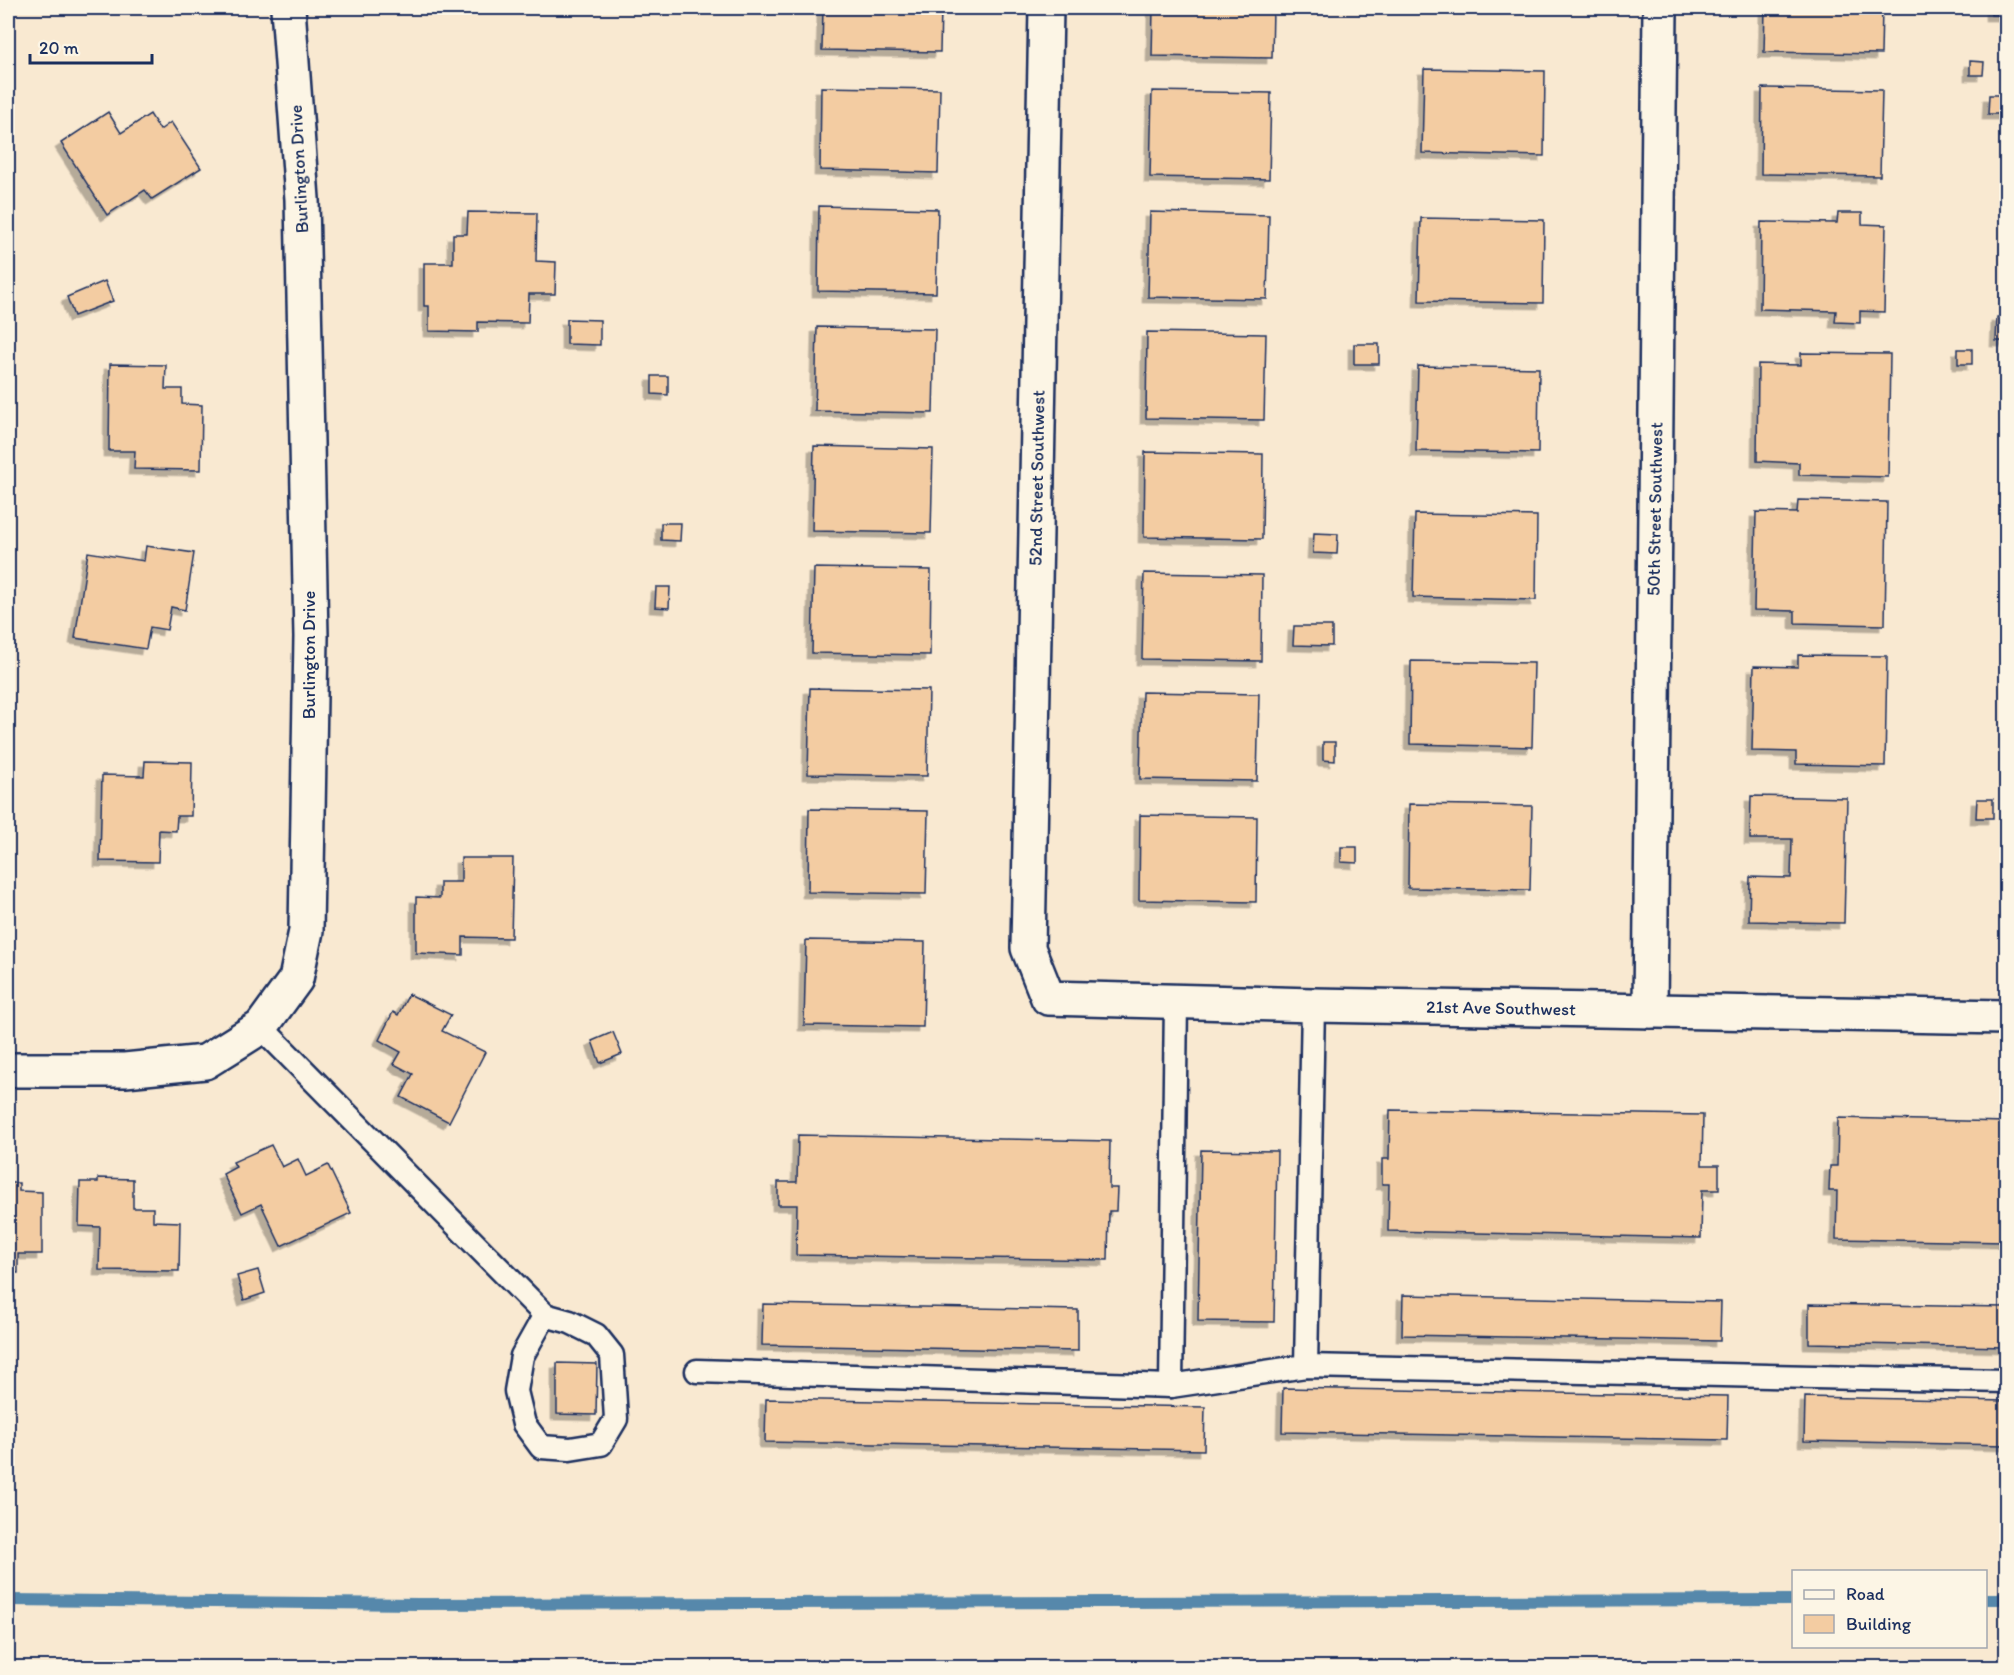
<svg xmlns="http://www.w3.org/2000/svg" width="2014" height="1675" font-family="Itim,sans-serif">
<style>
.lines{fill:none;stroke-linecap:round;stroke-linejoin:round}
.stream{stroke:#5688ab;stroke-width:12}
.building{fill:#f3cca2;stroke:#1b2f5e;stroke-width:1.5;filter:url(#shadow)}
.lane-casing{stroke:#1b2f5e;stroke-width:27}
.street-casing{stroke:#1b2f5e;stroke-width:38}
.lane{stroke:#fcf5e5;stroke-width:22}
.street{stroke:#fcf5e5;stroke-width:33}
.labels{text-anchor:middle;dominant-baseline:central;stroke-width:4.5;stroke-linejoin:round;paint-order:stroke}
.street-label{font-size:18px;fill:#1b2f5e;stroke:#fcf5e5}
</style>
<defs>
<filter id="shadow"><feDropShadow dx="-5.5" dy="5.5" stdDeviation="0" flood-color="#0004"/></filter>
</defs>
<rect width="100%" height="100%" fill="#f9e9d1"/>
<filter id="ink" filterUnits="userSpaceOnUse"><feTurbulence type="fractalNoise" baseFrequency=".0167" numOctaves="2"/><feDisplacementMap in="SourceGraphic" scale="12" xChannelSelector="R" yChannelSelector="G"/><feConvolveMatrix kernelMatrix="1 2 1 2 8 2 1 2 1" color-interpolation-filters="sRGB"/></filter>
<g filter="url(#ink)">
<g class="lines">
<g class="stream">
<polyline points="1986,1599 2006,1599"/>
<polyline points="8,1600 419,1604 1794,1600"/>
</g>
</g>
<g class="building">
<polygon points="823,8 941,8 940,52 822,50"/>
<polygon points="1153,8 1273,8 1272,58 1152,56"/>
<polygon points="1765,8 1882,8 1881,54 1764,52"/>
<rect x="1991" y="8" width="15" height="7"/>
<polygon points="1970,61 1984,62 1983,75 1970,75"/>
<polygon points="1424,69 1545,71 1544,156 1422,153"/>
<polygon points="821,87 940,89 938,173 820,170"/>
<polygon points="1762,88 1882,90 1880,176 1761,174"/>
<polygon points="1152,91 1271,93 1269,179 1150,177"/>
<polygon points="1989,95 2006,95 2006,114 1988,114"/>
<polygon points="108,112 121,133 150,114 160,130 171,122 201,168 152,199 145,190 107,215 61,143"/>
<polygon points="819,206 938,209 936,293 818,291"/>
<polygon points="468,212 537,213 536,261 556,262 555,294 529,294 528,323 478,322 478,332 429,331 429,306 424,306 424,263 453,263 453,234 467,234"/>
<polygon points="1150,212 1269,215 1267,299 1148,297"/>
<polygon points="1838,213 1862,213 1862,224 1886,225 1884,312 1860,311 1860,323 1835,322 1836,311 1760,309 1761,222 1837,223"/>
<polygon points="1421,218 1544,220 1543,303 1419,301"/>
<polygon points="105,281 113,301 74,316 67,297"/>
<polygon points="1997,317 2006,318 2006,341 1996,341"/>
<polygon points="567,319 600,320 600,345 567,344"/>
<polygon points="817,327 935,329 933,413 815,411"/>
<polygon points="1147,332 1266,334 1264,420 1146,418"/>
<rect x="1354" y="344" width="25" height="20"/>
<rect x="1958" y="349" width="14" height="15"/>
<polygon points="1801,353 1890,354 1888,477 1799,475 1799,463 1757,461 1758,364 1801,365"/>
<polygon points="110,364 166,365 165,389 182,389 182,404 202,405 201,470 134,469 135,451 109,451"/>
<polygon points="1418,366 1539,368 1538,453 1416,451"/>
<polygon points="652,376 668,376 668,395 652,394"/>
<polygon points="814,446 933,449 931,533 812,531"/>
<polygon points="1145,452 1263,454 1262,539 1144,537"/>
<polygon points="1798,500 1887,502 1885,625 1795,623 1795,611 1754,610 1756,512 1797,513"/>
<polygon points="1415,514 1537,516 1536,600 1413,597"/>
<polygon points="661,523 681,523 680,541 661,540"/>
<polygon points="1314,533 1338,534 1337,554 1313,553"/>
<polygon points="146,546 194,553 185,610 171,607 167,630 150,627 146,649 75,638 88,552 144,561"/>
<polygon points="814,568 931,570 930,655 812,653"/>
<polygon points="1144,573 1262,575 1261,661 1142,659"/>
<polygon points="656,587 670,587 669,608 655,607"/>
<polygon points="1294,626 1332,626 1332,646 1293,645"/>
<polygon points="1798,655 1887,656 1885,766 1796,764 1796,752 1752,751 1754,666 1798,667"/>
<polygon points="1411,661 1534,663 1532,747 1410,744"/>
<polygon points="810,688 929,690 927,776 808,774"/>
<polygon points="1142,692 1259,694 1257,781 1140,779"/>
<polygon points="1323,742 1335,742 1335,761 1323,760"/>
<polygon points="145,761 192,762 191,816 177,816 176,831 159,830 158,862 100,861 102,775 144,776"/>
<polygon points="1751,796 1847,798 1844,923 1749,921 1750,877 1791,878 1792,839 1750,839"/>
<polygon points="1977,799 1993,799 1993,818 1976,818"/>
<polygon points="1409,804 1532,806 1530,890 1408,888"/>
<polygon points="809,809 928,811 926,894 808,892"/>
<polygon points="1140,815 1257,817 1256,902 1139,900"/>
<polygon points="1341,847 1357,847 1357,863 1341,862"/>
<polygon points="461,858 513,858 511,938 463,937 463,955 416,953 416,897 440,898 440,882 461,882"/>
<polygon points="806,940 925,942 923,1027 804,1025"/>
<polygon points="409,994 451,1015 442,1031 485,1052 449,1122 401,1097 413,1074 394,1064 401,1052 379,1040 393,1012 398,1015"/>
<polygon points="613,1032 622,1054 600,1063 592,1041"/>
<polygon points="1390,1110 1703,1115 1702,1165 1719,1165 1719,1190 1702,1190 1701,1238 1388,1231 1389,1184 1382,1184 1382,1159 1389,1159"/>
<polygon points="1838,1118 2006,1122 2006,1242 1836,1239 1837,1191 1829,1191 1830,1166 1837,1166"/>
<polygon points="798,1135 1110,1141 1109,1188 1117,1188 1116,1211 1109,1211 1108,1260 796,1255 797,1205 778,1205 778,1182 797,1182"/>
<polygon points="271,1145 282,1167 298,1159 306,1176 328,1165 351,1213 281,1246 261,1204 242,1213 223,1174 236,1167 233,1162"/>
<polygon points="1201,1150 1277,1151 1274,1322 1198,1321"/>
<polygon points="98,1178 133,1179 133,1208 153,1208 153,1221 180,1222 179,1271 99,1270 100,1227 79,1226 80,1182 98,1182"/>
<polygon points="8,1183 19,1183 19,1191 42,1192 42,1254 18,1254 18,1273 8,1273"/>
<polygon points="258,1270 265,1293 244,1300 237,1276"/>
<polygon points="1403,1295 1721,1302 1720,1341 1402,1335"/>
<polygon points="763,1304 1078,1310 1078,1351 762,1345"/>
<polygon points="1809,1304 2006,1307 2006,1347 1809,1343"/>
<polygon points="557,1363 597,1364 596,1415 557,1414"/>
<polygon points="1283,1388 1728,1396 1727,1440 1282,1432"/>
<polygon points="1805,1397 2006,1401 2006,1445 1804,1441"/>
<polygon points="766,1399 1205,1407 1204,1450 765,1442"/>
</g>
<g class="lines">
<g class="lane-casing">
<g id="lane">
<polyline points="261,1027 545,1315"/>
<polygon points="545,1315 570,1322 596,1335 612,1355 616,1419 601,1444 570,1449 541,1447 524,1424 516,1391 522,1356"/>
<polyline points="1306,1366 1313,1005"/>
<polyline points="697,1371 1171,1386 1306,1366 2006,1381"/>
<polyline points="1171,1386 1176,1001"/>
</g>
</g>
<g class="street-casing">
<g id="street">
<polyline points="1046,8 1028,948 1048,998 1313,1005 2006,1017"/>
<polyline points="1650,1011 1660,8"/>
<polyline points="8,1070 125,1070 205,1062 261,1027 296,979 306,931 311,637 302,199 288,8"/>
</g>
</g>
<use href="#lane" class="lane"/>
<use href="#street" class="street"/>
</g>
</g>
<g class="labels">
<g class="street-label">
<text transform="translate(299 169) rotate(-93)">Burlington Drive</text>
<text transform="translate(1037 478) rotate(-89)">52nd Street Southwest</text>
<text transform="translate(1655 509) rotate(-89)">50th Street Southwest</text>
<text transform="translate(309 655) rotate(-90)">Burlington Drive</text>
<text transform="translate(1501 1008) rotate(1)">21st Ave Southwest</text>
</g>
</g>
<rect width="2014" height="1675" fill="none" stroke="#fcf5e5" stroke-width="30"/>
<rect x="15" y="15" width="1984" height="1645" fill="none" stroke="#1b2f5e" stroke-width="2" filter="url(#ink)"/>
<rect x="1792" y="1570" width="195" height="78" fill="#fcf5e5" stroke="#a2a6af" stroke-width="1.5"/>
<rect x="1804" y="1590" width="30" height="9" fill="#fcf5e5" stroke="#a2a6af" stroke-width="1.5"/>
<text x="1846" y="1600" font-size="18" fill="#1b2f5e">Road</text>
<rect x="1804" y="1615" width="30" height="18" fill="#f3cca2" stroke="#a2a6af" stroke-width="1.5"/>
<text x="1846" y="1630" font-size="18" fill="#1b2f5e">Building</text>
<path d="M30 54v9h122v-9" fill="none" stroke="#1b2f5e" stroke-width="3"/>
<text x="39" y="54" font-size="18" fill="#1b2f5e" stroke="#fcf5e5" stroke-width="4.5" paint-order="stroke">20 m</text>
</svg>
